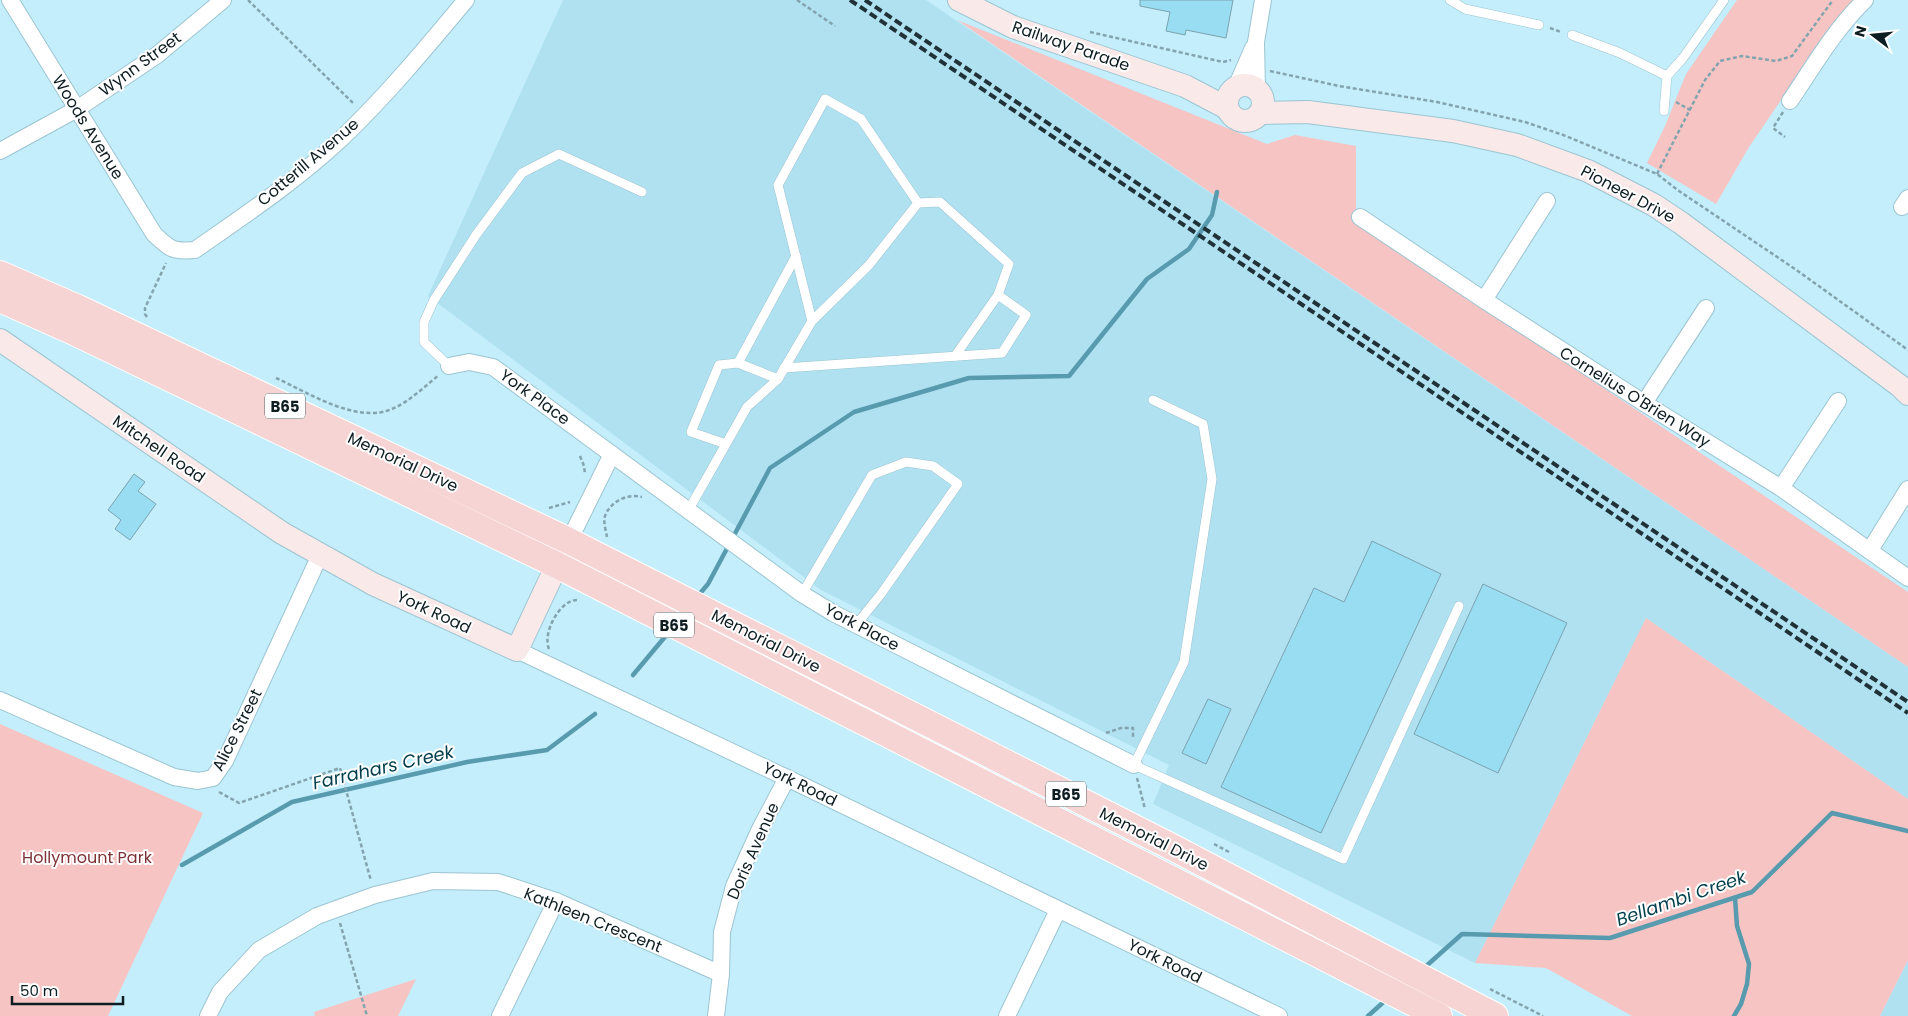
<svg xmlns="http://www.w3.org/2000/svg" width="1908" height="1016" font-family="Poppins,sans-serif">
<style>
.built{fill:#afe1f1}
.green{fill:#f7c4c4}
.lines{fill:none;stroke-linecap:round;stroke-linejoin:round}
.stream{stroke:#589baf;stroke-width:4.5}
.building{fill:#99ddf2;stroke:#7ba2af}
.service-casing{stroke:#9cc5d2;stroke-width:10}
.minor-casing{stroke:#9cc5d2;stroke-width:18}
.secondary-casing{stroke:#9cc5d2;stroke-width:24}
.primary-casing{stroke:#fff;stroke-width:28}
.path{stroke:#83a4ae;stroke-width:2.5;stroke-dasharray:4 2.5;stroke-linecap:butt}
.service{stroke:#fff;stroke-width:9}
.minor{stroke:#fff;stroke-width:16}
.secondary{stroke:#fae9e9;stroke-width:22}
.primary{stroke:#f6d4d4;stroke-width:26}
.rail{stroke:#203238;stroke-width:4;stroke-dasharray:8 4;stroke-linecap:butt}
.labels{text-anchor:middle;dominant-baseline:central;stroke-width:4;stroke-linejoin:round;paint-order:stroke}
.shield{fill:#fff;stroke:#566164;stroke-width:1}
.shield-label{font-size:15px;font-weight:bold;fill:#0d1d22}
.street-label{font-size:16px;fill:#0d1d22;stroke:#fff}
.park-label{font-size:16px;fill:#7c3136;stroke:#fff}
.water-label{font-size:18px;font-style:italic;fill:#003e4c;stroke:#fff}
</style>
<rect width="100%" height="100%" fill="#c4eefb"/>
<g class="built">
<polygon points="563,0 926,0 1908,667 1908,799 1646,618 1475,963 1153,804 1169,765 821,590 428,296"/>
<polygon points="1908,960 1908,1016 1880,1016"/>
</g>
<g class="green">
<polygon points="1737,0 1855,0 1783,97 1749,147 1716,204 1647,163 1665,126 1686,74"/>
<polygon points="957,20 1267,144 1295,135 1356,146 1356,222 1908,592 1908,667"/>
<polygon points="1646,618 1908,799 1908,960 1880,1016 1632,1016 1546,968 1475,963"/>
<polygon points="0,724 203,813 108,1016 0,1016"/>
<polygon points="416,979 398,1016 315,1016 314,1012"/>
</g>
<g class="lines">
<g class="stream">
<polyline points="697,597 708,584 770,468 854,412 969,378 1069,376 1147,279 1189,249 1212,215 1217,192"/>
<polyline points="633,675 669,632"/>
<polyline points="182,865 292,802 467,762 547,750 595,714"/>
<polyline points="1424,968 1462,934 1610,938 1752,892 1832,813 1908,831"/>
<polyline points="1368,1016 1387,999"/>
<polyline points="1734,1016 1741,1004 1747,984 1749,964 1737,926 1735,898"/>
</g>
</g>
<g class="building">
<polygon points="1140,0 1233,0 1226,38 1186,30 1185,35 1166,31 1170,12 1140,6"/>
<polygon points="134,474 145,482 138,491 156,504 130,540 115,529 121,520 108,510"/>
<polygon points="1372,541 1441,574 1321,833 1221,787 1314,588 1344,602"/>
<polygon points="1483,584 1567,623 1498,773 1414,734"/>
<polygon points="1208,699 1231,709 1206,764 1182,753"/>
</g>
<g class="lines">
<g class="service-casing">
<g id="service">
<polyline points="1450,0 1465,9 1539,25"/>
<polyline points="1572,35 1620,53 1667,76"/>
<polyline points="1664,111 1667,76 1683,58 1724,0"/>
<polyline points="955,356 998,295"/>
<polyline points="449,366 424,342 424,322 434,300 476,235 522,173 559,154 642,192"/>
<polyline points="784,368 1002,353 1026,315 998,295 1009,264 940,202 918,203 861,119 825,99 778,185 812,321"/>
<polyline points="778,379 738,363 796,256"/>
<polyline points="1153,400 1203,424 1212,479 1184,662 1134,765 1343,859 1459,606"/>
<polyline points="726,444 691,432 719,365 738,363"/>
<polyline points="688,511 747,407 778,379 812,321 869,265 918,203"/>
<polyline points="802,594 872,475 906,462 933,466 958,484 881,594 856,625"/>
</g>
</g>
<g class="minor-casing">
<g id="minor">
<path d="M 10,0 L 154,234 C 170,249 172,252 195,250 C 245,215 296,181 341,139 C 386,96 426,48 466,0"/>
<polyline points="1236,87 1253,48"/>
<polyline points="1257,90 1256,42 1263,0"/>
<path d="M 1790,101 C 1813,67 1835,29 1865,0"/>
<polyline points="0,151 77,109 157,55 223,0"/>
<polyline points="1902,207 1908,198"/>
<polyline points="1360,217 1484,300 1644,403 1781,488 1908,578"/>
<polyline points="1484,300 1547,201"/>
<polyline points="449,366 469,362 493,367 802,594 833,613 1134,765"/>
<polyline points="1644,403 1706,308"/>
<polyline points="1781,488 1838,401"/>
<polyline points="566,547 612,454"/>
<polyline points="1870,550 1908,489"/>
<polyline points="517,650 787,778 1279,1016"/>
<polyline points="0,700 174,777 198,781 213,778 225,761 320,555"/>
<polyline points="208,1016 220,992 259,950 317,916 375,895 433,881 498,882 556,901 721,974"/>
<polyline points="500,1016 556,901"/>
<polyline points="716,1016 721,974 722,932 734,886 760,829 787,778"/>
<polyline points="1007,1016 1058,910"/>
</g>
</g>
<g class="secondary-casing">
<g id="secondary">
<polyline points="959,0 1013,27 1185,86 1227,108"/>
<circle cx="1245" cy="103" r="18"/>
<polyline points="1260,113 1308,112 1453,131 1517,145 1588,171 1654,205 1681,223 1900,386 1908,394"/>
<polyline points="0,340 282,533 373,584 517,650 557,565"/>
</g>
</g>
<g class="primary-casing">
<g id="primary">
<polyline points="0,274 78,308 569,541 1170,846 1495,1016"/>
<polyline points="0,299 72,331 557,565 1439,1016"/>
</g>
</g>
<g class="path">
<polyline points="248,0 354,104"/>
<polyline points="797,0 835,26"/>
<polyline points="1550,28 1561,32"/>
<polyline points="1090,32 1223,62 1231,60"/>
<polyline points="1270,71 1339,86 1437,102 1525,122 1566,136 1657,174 1679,191 1795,269 1908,350"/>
<polyline points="1676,102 1690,110"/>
<polyline points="1783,112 1773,128 1785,137"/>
<polyline points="1657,174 1705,80 1720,61 1742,56 1776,61 1792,56 1833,0"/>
<polyline points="147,317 145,314 145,308 166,263"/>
<path d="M 276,378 C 309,393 356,424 392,409 C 409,402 424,387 439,375"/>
<polyline points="580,456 584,466 585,474"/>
<polyline points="549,508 570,502"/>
<path d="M 607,537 C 606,531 603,522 605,516 C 610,502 627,493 642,497"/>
<path d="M 549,649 C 542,633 560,599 578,600"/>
<polyline points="1106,733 1121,728 1133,728 1133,738"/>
<polyline points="1137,778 1145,809"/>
<polyline points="219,792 239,803 340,768 371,881"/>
<polyline points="1214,844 1229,852"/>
<polyline points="340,923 367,1016"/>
<polyline points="1490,989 1543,1016"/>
</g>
<use href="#service" class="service"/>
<use href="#minor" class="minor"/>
<use href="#secondary" class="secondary"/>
<use href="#primary" class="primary"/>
<g class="rail">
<polyline points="850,0 1908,713"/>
<polyline points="865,0 1908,702"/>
</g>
</g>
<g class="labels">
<g class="shield">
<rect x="265" y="393.5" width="40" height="25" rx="4"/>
<rect x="654" y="612.5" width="40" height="25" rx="4"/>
<rect x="1046" y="781.5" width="40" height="25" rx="4"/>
</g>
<g class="shield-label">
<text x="285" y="406">B65</text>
<text x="674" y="625">B65</text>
<text x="1066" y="794">B65</text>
</g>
<g class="street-label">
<text transform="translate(1071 46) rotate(19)">Railway Parade</text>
<text transform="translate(140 64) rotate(-36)">Wynn Street</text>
<text transform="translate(88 127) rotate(58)">Woods Avenue</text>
<text transform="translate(308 162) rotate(-40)">Cotterill Avenue</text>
<text transform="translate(1628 194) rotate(28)">Pioneer Drive</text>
<text transform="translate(535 397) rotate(36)">York Place</text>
<text transform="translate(1635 397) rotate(32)">Cornelius O'Brien Way</text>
<text transform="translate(159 449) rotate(34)">Mitchell Road</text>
<text transform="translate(403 462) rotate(25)">Memorial Drive</text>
<text transform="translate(434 612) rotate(25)">York Road</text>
<text transform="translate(862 627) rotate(28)">York Place</text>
<text transform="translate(766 641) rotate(27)">Memorial Drive</text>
<text transform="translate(237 730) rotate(-63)">Alice Street</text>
<text transform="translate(800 784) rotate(26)">York Road</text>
<text transform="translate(1154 839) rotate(27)">Memorial Drive</text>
<text transform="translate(753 851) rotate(-66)">Doris Avenue</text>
<text transform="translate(593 920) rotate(22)">Kathleen Crescent</text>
<text transform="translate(1165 961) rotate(26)">York Road</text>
</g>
<g class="park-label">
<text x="87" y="857">Hollymount Park</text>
</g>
<g class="water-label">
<text transform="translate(383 767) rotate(-13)">Farrahars Creek</text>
<text transform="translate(1681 898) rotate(-19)">Bellambi Creek</text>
</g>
</g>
<g transform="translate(1873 35) rotate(286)" stroke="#ffffff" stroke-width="4" paint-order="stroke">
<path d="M0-4L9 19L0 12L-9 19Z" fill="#0d1d22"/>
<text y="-8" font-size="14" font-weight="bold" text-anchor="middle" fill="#0d1d22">N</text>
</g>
<path d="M12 996v8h111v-8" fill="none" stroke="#0d1d22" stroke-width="2.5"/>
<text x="20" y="996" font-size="15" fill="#0d1d22" stroke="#ffffff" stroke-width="4" paint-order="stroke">50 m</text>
</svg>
